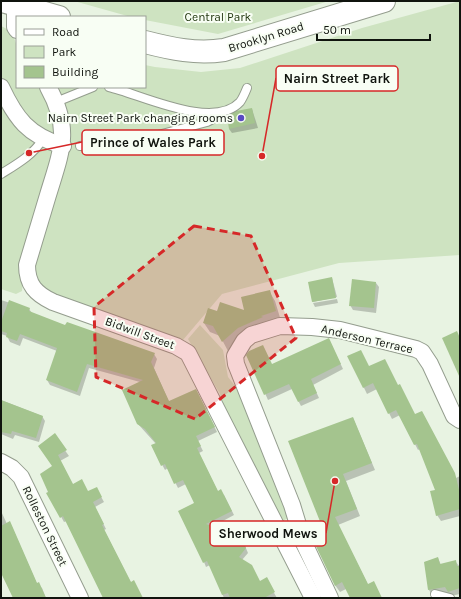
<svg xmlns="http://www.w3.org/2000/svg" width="461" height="599" font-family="Karla,sans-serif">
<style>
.green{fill:#cee3c1}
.shadow{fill:#0003}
.building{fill:#a4c48e}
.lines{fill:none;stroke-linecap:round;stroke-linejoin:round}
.service-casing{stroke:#949d8e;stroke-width:10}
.minor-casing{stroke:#949d8e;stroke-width:18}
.secondary-casing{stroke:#949d8e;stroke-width:24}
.service{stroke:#fff;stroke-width:8}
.minor{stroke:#fff;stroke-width:16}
.secondary{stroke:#fff;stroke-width:22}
.marked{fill:#d62828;fill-opacity:0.2;stroke:#d62828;stroke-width:3;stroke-dasharray:8 5;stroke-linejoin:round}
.poi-dot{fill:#594ac2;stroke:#f8fef4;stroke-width:1.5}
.labels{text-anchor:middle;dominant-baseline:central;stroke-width:4;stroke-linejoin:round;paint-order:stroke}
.park-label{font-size:12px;fill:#1e330c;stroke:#f8fef4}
.street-label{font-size:12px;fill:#10140e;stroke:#f8fef4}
.poi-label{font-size:12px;fill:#10140e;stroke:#f8fef4;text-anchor:end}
.leader{fill:none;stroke:#d62828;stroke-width:1.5}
.callout-dot{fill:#d62828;stroke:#f8fef4;stroke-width:1.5}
.callout{fill:#f8fef4;stroke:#d62828;stroke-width:1.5}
.callout-label{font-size:13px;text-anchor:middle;font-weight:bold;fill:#10140e}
</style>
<rect width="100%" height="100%" fill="#e8f3e2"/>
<g class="green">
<polygon points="74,1 329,1 218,34 145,20 145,17 131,17"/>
<polygon points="460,1 460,255 339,263 222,294 183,340 68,301 46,289 37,280 31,264 61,171 55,87 145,87 145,65 155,67 201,72 240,68 362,28"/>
<path d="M 1,26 C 24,35 17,67 17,87 L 41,87 L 49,104 L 57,138 L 24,264 L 22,291 L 16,294 L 1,289 Z"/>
<polygon points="200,325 223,350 228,377 236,387 290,517 281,522 228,420 220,394 188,339"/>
</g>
<g class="shadow">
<polygon points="252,109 258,128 232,133 229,129"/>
<polygon points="332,278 337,297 313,302 309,283"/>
<polygon points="376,283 379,287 376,313 353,310 350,305"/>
<polygon points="269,291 275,301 281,321 243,338 228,351 220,336 210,332 204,323 218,312 246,312"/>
<polygon points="337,299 338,303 315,307 313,303"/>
<polygon points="1,300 29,309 32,313 66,326 154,354 157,359 154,368 169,402 198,394 217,432 198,441 203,451 199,453 218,492 224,495 234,515 212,527 243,541 248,553 242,560 260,582 266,579 277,598 224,598 210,565 206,567 204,562 196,503 186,484 178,488 168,468 165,470 152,446 156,444 138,424 140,382 89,368 80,396 50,385 47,380 57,351 23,338 20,346 10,342 7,336 1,334"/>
<polygon points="331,344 343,369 313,385 319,398 301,406 292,389 268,400 248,355 272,366"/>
<polygon points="349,357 398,386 415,415 425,418 456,478 460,476 460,516 441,521 437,515 437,491 420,449 418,450 400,415 392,419 377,389 367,394"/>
<polygon points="1,400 42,416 45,421 39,442 15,435 13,439 1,434"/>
<polygon points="353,418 375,470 346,481 360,516 338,525 368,585 382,598 351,598 346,589 340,592 335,585 326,534"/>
<polygon points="54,435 69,456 60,461 73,485 88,492 99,493 104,502 95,507 106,529 104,530 131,583 142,598 105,598 67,521 64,522 48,493 53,467"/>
<polygon points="1,511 7,524 12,527 37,584 42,588 46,598 14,598 1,571"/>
<polygon points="438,558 441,565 455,561 460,567 460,594 451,596 446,592 432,595 429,590 425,562"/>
</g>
<g class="building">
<polygon points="252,108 255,123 229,129 227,116 236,111"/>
<polygon points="332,277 336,298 312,302 308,282"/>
<polygon points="352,279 376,282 374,308 349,306"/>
<polygon points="270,290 276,311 261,316 263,317 238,328 222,342 213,326 203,323 208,308 217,311 220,302 244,310 241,297"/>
<polygon points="9,300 30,308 29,311 65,325 67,322 155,353 151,362 169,401 196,389 215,427 196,436 201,446 197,448 218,491 221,489 232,511 206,524 241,536 246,548 239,557 252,565 260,581 267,577 275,592 264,598 230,598 228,593 222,595 207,561 203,563 178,511 194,503 183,480 174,484 165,464 161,466 151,445 156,443 145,429 137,424 122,390 143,380 87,364 77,392 46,380 57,348 20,334 17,341 6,337 7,333 1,331 1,322"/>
<polygon points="457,331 460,338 460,378 442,338"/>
<polygon points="329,338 341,364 311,379 317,393 298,402 289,384 264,395 246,355 249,351 263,345 272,364"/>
<polygon points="361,350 369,366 385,359 398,385 400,384 415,414 422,411 455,473 460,494 460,509 436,516 430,491 435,490 417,444 414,445 396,410 388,414 373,383 363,388 347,356"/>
<polygon points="1,400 43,416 36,438 12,431 11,434 1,432"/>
<polygon points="353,417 372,463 343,474 357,509 335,517 368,584 374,581 382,598 350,598 342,582 335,586 313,540 325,534 288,441"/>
<polygon points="55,433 67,450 58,455 73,484 82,479 88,491 97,487 102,497 93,502 104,524 102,525 131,582 134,580 143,598 103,598 63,516 60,518 46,493 48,492 40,474 52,466 38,446"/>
<polygon points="10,521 37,583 39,582 46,598 13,598 1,573 1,526"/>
<polygon points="438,557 440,564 456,560 457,566 460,566 460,588 448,592 445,587 428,590 424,562"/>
</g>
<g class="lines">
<g class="service-casing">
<g id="service">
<path d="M 109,87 C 140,94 213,131 240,102 C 243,98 245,93 247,88"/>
<polyline points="56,102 93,87"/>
<polyline points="80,146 143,139 207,122 219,116 223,112"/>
<path d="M 1,174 C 17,164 33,155 43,139"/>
<polyline points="435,594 450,598"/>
</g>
</g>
<g class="minor-casing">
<g id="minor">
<polyline points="15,5 15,27 17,30"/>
<path d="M 1,87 C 16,119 28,135 63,146"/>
<path d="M 48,87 C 72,130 61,152 48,195 C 41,218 34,241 27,265 C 27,285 36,294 53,302 L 176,346 L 188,353 L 313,598"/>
<polyline points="1,462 12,468 21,477 80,598"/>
<polyline points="330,598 303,541 292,505 236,364 235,356 244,341 251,335 280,326 312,327 340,330 416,349 422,352 430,364 454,416 460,420"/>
</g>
</g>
<g class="secondary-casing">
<g id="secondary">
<polyline points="2,1 59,17"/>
<path d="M 145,42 C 172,49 196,54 224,50 L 384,1"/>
</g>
</g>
<use href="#service" class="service"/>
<use href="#minor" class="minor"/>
<use href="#secondary" class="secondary"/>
</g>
<path class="marked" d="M 194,226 L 251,236 L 296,338 L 195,419 L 96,377 L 94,307 Z"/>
<circle class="poi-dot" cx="241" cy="118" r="4"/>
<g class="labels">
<g class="park-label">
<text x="218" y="17">Central Park</text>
</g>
<g class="street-label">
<text transform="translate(266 37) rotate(-17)">Brooklyn Road</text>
<text transform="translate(140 333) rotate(20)">Bidwill Street</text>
<text transform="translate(367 339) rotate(13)">Anderson Terrace</text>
<text transform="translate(45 526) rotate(64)">Rolleston Street</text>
</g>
<g class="poi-label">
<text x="233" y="118">Nairn Street Park changing rooms</text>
</g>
</g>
<path class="leader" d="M262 156L276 78M29 153L82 142M335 481L326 533"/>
<g class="callout-dot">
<circle cx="262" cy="156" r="4"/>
<circle cx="29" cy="153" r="4"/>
<circle cx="335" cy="481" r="4"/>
</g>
<g class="callout">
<rect x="276" y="66" width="122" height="25" rx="4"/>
<rect x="82" y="130" width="142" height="25" rx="4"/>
<rect x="210" y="521" width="116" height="25" rx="4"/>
</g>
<g class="callout-label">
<text x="337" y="83">Nairn Street Park</text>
<text x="153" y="147">Prince of Wales Park</text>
<text x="268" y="538">Sherwood Mews</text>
</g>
<rect width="461" height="599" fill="none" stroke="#10140e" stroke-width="4"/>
<rect x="16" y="16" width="130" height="72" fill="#f8fef4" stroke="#9ba098"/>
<rect x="24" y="29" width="20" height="6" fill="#ffffff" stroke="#9ba098"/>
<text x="52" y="36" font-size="12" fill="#10140e">Road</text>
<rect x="24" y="46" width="20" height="12" fill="#cee3c1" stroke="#9ba098"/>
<text x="52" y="56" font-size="12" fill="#10140e">Park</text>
<rect x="24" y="66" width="20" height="12" fill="#a4c48e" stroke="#9ba098"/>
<text x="52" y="76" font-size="12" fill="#10140e">Building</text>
<path d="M317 34v6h113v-6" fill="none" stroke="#10140e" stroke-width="2"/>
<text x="323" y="34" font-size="12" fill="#10140e" stroke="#f8fef4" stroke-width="3" paint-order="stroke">50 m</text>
</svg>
